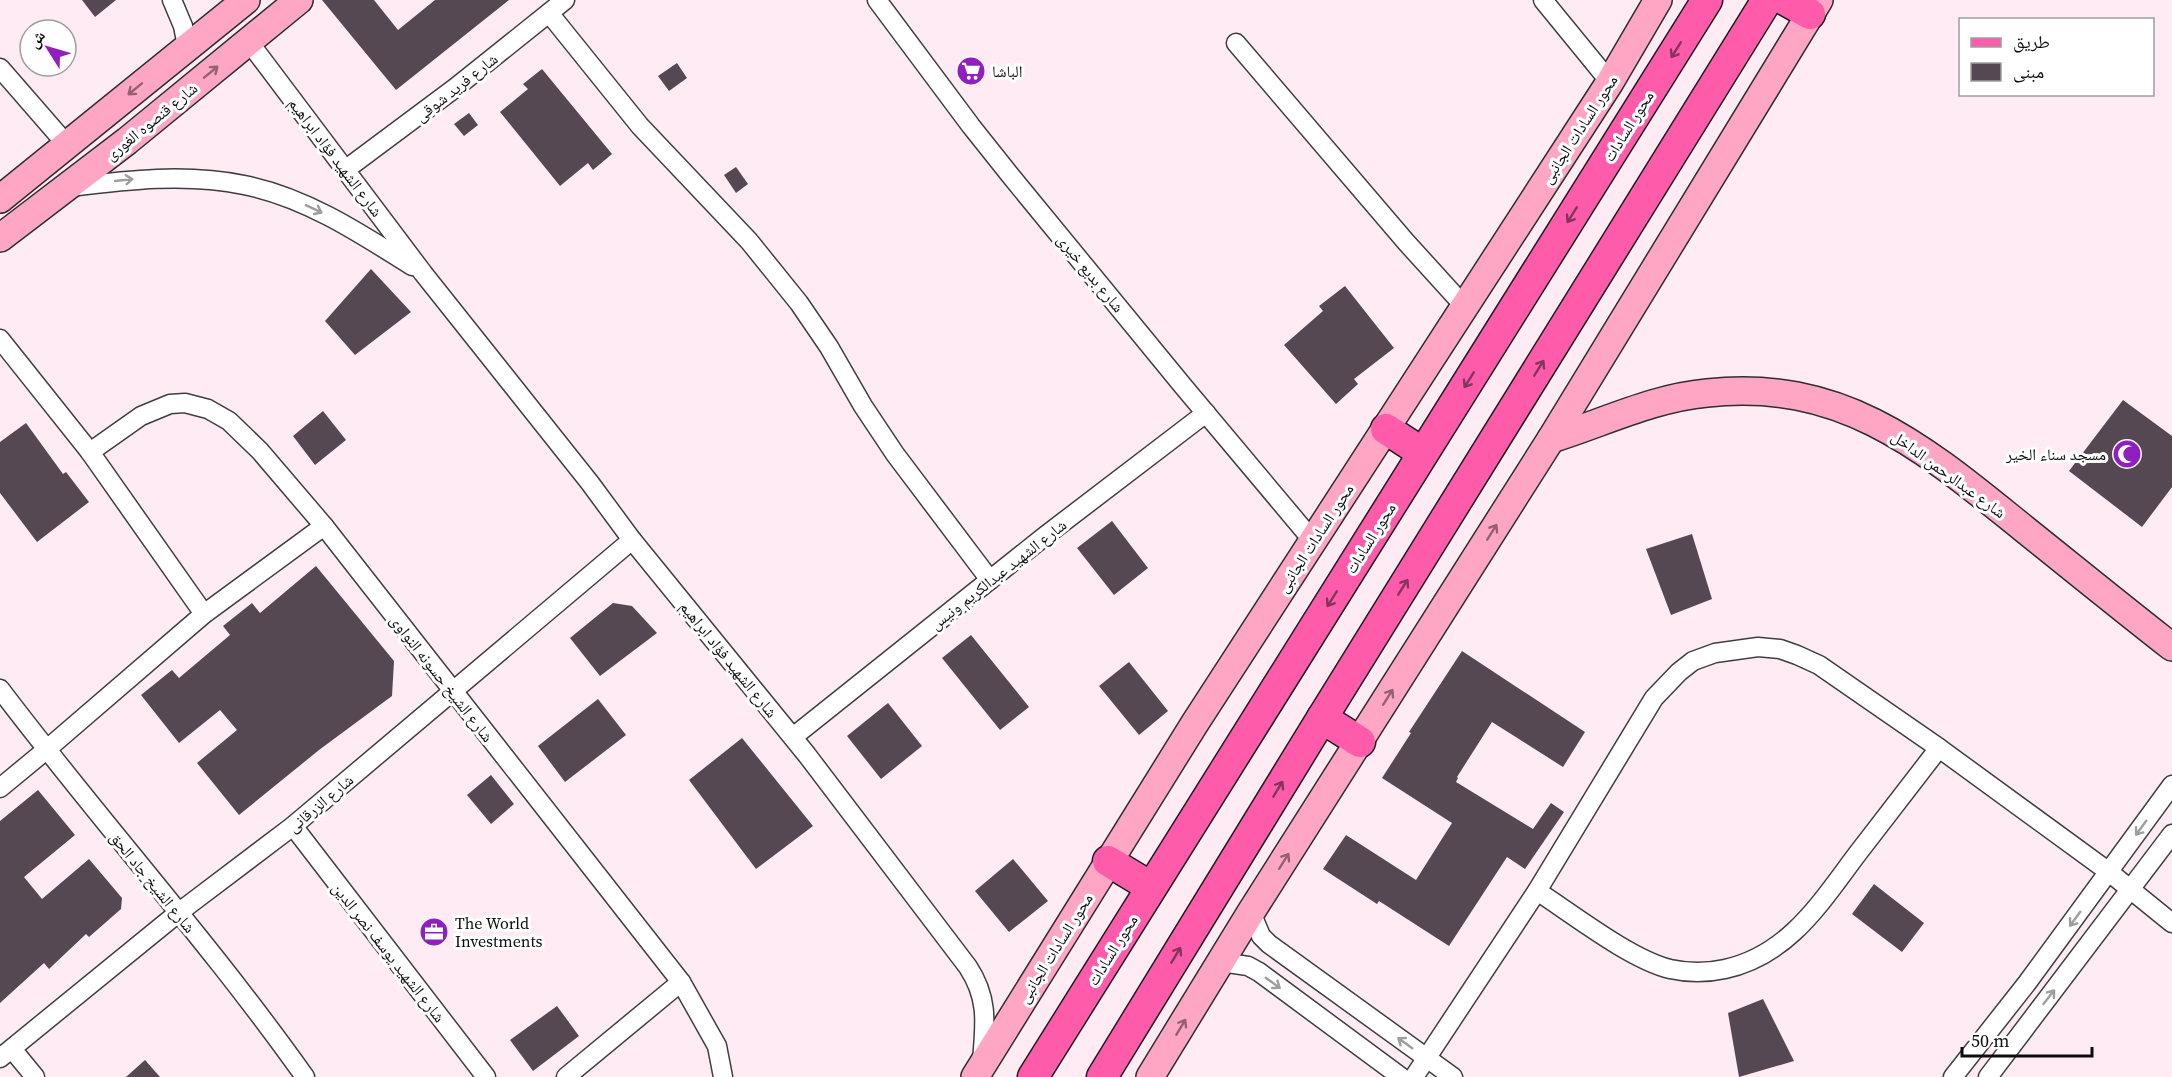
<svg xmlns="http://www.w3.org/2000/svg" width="2172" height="1077" font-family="'Source Serif 4','Noto Naskh Arabic',serif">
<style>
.building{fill:#554853}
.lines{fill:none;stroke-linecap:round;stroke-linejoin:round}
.street-casing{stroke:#3f3f3f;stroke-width:21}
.secondary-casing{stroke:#2e2e2e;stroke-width:30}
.primary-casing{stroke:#1d1d1d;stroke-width:33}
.street{stroke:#fff;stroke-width:18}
.secondary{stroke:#ffa6c5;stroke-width:27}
.primary{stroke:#fe5cab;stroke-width:30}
.oneway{stroke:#85345c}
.oneway2{stroke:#926172}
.oneway3{stroke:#9e9e9e}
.labels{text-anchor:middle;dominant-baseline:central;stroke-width:6;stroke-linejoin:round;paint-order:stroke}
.poi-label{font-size:16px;fill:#0c0c0c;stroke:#fff;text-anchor:start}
.street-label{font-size:16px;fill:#0c0c0c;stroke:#fff}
</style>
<rect width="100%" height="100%" fill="#ffebf4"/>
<g class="building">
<polygon points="82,0 116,0 95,17"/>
<polygon points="322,0 374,0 398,30 435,0 509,0 396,90"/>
<polygon points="677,63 687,78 669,91 658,76"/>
<polygon points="542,69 612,154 593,170 588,163 560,186 500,112 528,89 523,84"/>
<polygon points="469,113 478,125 464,136 454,124"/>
<polygon points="736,167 748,184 736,193 724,175"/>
<polygon points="371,269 411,312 355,355 325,321"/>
<polygon points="1345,286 1394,348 1354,379 1358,384 1336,404 1284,345 1323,311 1319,306"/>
<polygon points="2123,400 2172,436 2172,487 2142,527 2069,471"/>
<polygon points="323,411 346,440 315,465 293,436"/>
<polygon points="26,423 63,474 66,472 89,502 37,542 0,493 0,442"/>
<polygon points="1112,521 1148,568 1114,595 1077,548"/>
<polygon points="1692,534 1712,599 1671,615 1646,549"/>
<polygon points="316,566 394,661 392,696 319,750 239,815 197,763 237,730 220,710 179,743 141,695 172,670 179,678 230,635 223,626 252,603 260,613"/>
<polygon points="613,603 632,606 657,633 600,676 570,638"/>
<polygon points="971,635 1029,707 1000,730 942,658"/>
<polygon points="1462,651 1585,732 1563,767 1492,722 1457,777 1458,778 1456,782 1533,829 1551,803 1564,812 1525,869 1507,857 1449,946 1379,901 1377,904 1323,869 1346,835 1416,880 1445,834 1452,823 1382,778 1411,733 1409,732"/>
<polygon points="1129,662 1168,711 1139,735 1099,686"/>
<polygon points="598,699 626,735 565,782 538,746"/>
<polygon points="888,703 922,746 881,779 847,736"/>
<polygon points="742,738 813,826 756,869 689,780"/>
<polygon points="491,775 514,804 491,824 467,795"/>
<polygon points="38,790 75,835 24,877 42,899 89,859 122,898 121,909 89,937 86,934 49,969 44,963 0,1003 0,821"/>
<polygon points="1013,859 1048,901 1009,932 975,891"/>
<polygon points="1874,884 1924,923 1902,952 1852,914"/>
<polygon points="1763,999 1794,1061 1739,1077 1728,1013"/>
<polygon points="557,1006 579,1036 533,1071 510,1040"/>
<polygon points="145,1060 160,1077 126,1077"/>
</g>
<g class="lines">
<g class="street-casing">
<g id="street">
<polyline points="172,0 183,26 187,46"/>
<polyline points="877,0 971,126 1010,175 1183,386 1313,541"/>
<polyline points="1543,0 1610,82"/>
<polyline points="549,13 640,126 749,241 799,303 829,347 863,406 895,454 990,580"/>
<path d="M 249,42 L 423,273 L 590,483 L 632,540 L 807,755 L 968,967 C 989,999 985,1024 982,1061"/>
<polyline points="1236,43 1406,242 1465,307"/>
<polyline points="0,68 67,145"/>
<polyline points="345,170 455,88 565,0"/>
<path d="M 70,187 C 128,180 186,173 244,185 C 305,197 360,233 412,266"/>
<polyline points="0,339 90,452 204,614"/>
<polyline points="90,452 141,416 170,404 185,403 208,409 229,421 260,451 324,526 681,982 717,1046 723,1077"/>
<path d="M 0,689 C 99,820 210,943 305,1077"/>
<polyline points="793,737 1045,536 1206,413"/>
<polyline points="0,788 46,750 204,614 324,526"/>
<polyline points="293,826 486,1077"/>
<path d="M 1537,891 C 1574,915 1630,959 1670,969 C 1688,973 1707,973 1725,969 C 1789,955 1821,902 1858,853 C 1885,818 1912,783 1939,748"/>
<polyline points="1251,912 1261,936 1269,944 1453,1077"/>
<polyline points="1221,962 1248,966 1259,972 1401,1077"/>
<polyline points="12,1049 35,1077"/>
<polyline points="0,1058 178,913 293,826 632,540"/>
<polyline points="566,1077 681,982"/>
<polyline points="1414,1077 1537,891 1654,698 1679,672 1693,661 1715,653 1758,647 1780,649 1797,655 1819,665 1939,748 2109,872 2172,923"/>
<polyline points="1953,1077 2027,983 2172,785"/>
<polyline points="1988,1077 2172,834"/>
</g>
</g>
<g class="secondary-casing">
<g id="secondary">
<polyline points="0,199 246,0"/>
<polyline points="0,238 127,141 299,0"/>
<path d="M 1551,439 C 1603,423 1652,398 1707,393 C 1843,378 1925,449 2023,528 C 2073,568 2122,608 2172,647"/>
<polyline points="975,1077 1195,723 1610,82 1658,0"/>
<polyline points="1150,1077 1251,912 1551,439 1819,0"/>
</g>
</g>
<g class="primary-casing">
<g id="primary">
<polyline points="1785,0 1810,14"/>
<polyline points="1386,429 1423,453"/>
<polyline points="1322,718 1360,742"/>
<polyline points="1108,861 1151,887"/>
<polyline points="1033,1077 1707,0"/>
<polyline points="1102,1077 1322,718 1767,0"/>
</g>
</g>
<use href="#street" class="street"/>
<use href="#secondary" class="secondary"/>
<use href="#primary" class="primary"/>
</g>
<defs><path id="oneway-shaft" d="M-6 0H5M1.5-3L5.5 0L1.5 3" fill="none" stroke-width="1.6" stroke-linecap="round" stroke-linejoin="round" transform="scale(1.5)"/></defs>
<g class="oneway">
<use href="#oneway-shaft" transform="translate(1676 50) rotate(122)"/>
<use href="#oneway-shaft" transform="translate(1572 215) rotate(122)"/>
<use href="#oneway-shaft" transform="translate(1539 368) rotate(-58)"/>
<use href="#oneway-shaft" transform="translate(1469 380) rotate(122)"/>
<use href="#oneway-shaft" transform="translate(1403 587) rotate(-58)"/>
<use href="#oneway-shaft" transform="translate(1332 599) rotate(122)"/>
<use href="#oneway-shaft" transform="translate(1278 789) rotate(-59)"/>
<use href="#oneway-shaft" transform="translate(1176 955) rotate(-59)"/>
</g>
<g class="oneway2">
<use href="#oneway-shaft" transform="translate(211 72) rotate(-39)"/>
<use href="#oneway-shaft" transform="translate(135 89) rotate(141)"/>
<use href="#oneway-shaft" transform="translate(1492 532) rotate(-58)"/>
<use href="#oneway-shaft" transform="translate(1388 697) rotate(-58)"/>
<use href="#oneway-shaft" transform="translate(1284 861) rotate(-58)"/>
<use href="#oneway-shaft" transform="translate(1181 1027) rotate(-59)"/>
</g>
<g class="oneway3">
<use href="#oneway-shaft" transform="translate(124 180) rotate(-6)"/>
<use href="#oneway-shaft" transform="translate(314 209) rotate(25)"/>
<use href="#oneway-shaft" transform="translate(2141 828) rotate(126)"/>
<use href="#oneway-shaft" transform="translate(2075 919) rotate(126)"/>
<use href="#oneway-shaft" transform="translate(1273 983) rotate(36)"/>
<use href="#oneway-shaft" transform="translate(2049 997) rotate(-52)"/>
<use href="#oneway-shaft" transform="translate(1405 1043) rotate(-144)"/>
</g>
<defs>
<g id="supermarket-disc" transform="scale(1.5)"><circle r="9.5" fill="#911fc0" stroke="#fff"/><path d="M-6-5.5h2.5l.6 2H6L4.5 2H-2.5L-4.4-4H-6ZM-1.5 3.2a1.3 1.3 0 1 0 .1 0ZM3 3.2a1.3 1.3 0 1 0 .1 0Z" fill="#fff"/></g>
<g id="mosque-disc" transform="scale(1.5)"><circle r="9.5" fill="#911fc0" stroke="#fff"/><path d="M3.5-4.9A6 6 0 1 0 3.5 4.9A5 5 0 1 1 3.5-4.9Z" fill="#fff"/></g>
<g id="office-disc" transform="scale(1.5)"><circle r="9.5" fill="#911fc0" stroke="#fff"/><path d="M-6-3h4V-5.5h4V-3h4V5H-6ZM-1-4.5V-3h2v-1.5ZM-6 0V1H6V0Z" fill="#fff"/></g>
</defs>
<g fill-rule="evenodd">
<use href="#supermarket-disc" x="971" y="71"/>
<use href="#mosque-disc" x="2127" y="454"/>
<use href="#office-disc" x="434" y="932"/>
</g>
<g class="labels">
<g class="poi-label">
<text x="992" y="71">الباشا</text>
<text x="2106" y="454" text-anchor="end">مسجد سناء الخير</text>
<text x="455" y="923">The World<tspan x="455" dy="18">Investments</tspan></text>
</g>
<g class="street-label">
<text transform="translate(456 87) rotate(-38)">شارع فريد شوقى</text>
<text transform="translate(151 121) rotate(-39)">شارع قنصوه الغورى</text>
<text transform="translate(1628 126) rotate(-58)">محور السادات</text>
<text transform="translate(1579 129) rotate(-57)">محور السادات الجانبى</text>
<text transform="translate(336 157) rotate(53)">شارع الشهيد فؤاد ابراهيم</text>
<text transform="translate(1091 273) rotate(51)">شارع بديع خيرى</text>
<text transform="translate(1949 474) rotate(36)">شارع عبدالرحمن الداخل</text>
<text transform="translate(1315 538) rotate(-57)">محور السادات الجانبى</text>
<text transform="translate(1370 538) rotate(-58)">محور السادات</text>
<text transform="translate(998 574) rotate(-38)">شارع الشهيد عبدالكريم ونيس</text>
<text transform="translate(729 659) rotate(51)">شارع الشهيد فؤاد ابراهيم</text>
<text transform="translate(442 678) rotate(52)">شارع الشيخ حسونه النواوى</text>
<text transform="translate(320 803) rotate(-40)">شارع الزرقانى</text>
<text transform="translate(153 882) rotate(51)">شارع الشيخ جاد الحق</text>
<text transform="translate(1055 948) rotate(-58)">محور السادات الجانبى</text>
<text transform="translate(1112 950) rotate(-58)">محور السادات</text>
<text transform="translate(389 952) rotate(52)">شارع الشهيد يوسف نصر الدين</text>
</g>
</g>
<rect x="1959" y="18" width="195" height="78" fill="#ffffff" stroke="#9e9e9e" stroke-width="1.5"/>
<rect x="1971" y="38" width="30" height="9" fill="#fe5cab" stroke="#9e9e9e" stroke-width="1.5"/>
<text x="2013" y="48" font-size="18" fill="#0c0c0c">طريق</text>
<rect x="1971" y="63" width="30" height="18" fill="#554853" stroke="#9e9e9e" stroke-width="1.5"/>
<text x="2013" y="78" font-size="18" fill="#0c0c0c">مبنى</text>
<g transform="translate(48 48) rotate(307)"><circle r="28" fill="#ffffff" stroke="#9e9e9e" stroke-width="1.5"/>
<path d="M0-4.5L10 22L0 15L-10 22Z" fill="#911fc0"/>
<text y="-9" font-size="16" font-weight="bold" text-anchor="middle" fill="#0c0c0c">ش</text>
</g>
<path d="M1962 1047v9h130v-9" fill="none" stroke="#0c0c0c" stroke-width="3"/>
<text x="1971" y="1047" font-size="18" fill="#0c0c0c" stroke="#ffffff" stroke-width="4.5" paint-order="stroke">50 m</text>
</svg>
